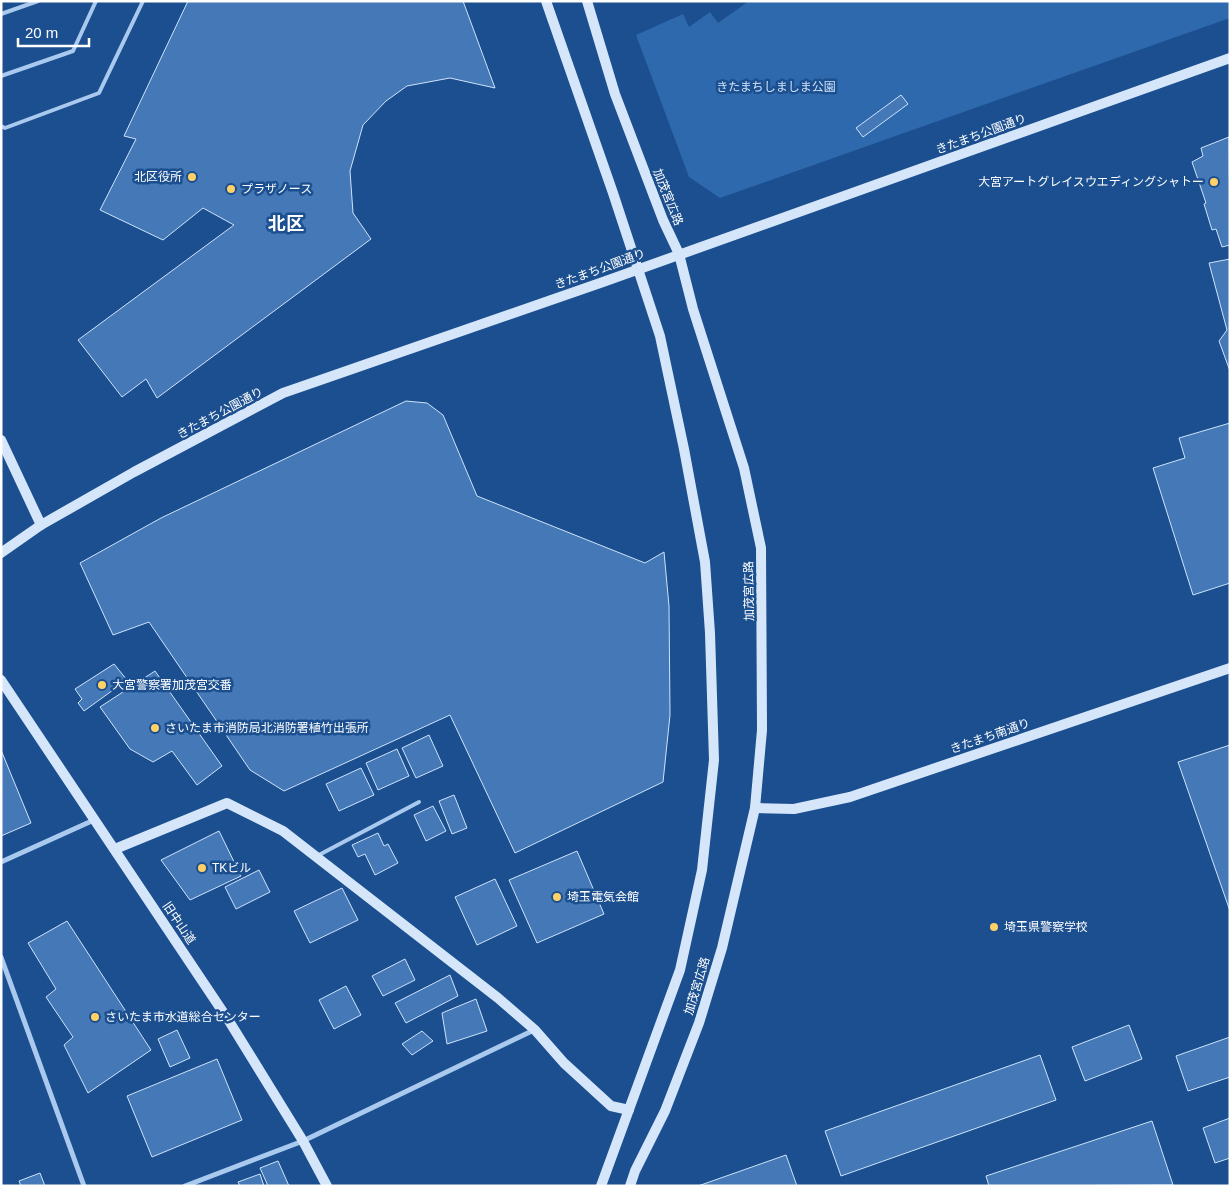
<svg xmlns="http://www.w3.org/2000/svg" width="1231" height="1187" font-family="Helvetica,'Noto Sans JP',sans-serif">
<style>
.park{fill:#2e69ad}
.building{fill:#4478b7;stroke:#cfe3fa}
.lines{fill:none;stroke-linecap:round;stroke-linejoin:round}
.lane{stroke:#a9c9ee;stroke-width:4}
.street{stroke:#a9c9ee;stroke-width:5}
.secondary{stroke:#d6e6fa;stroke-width:10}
.poi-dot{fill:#ffd166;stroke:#1b4f8f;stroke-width:2}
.labels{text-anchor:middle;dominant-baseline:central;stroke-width:5;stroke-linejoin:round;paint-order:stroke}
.park-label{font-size:12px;fill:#cfe3fa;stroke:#1b4f8f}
.street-label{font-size:12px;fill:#fff;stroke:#1b4f8f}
.poi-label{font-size:12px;fill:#fff;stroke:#1b4f8f;text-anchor:start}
.district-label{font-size:18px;font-weight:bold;fill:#fff;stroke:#1b4f8f}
</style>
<rect width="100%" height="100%" fill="#1b4f8f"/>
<polygon class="park" points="749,1 1230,1 1230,18 720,198 689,177 636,35 683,14 689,27 710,12 718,23"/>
<g class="building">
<polygon points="188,1 463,1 495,88 450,78 407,86 386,101 363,125 350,171 353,213 371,239 157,398 146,379 122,397 78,340 234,225 203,208 163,240 100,210 136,139 124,136"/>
<polygon points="901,95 908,104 863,137 856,128"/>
<polygon points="1229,137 1230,245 1222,247 1216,229 1212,230 1204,204 1206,203 1192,162 1203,156 1201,148"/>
<polygon points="1230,259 1230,371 1219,341 1227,330 1209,263"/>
<polygon points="406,401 427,403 443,415 477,496 645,563 664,552 669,606 670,715 663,782 515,853 450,715 284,791 250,770 149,622 113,635 80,563 161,518"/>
<polygon points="1230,423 1230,583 1193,595 1153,468 1185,458 1179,438"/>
<polygon points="114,664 127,680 84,711 78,703 82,699 75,689"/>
<polygon points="155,671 222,766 197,785 172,751 153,762 130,749 100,707"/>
<polygon points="429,735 443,766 416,778 402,748"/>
<polygon points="1230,745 1230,911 1178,762"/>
<polygon points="397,749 409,776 378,790 366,763"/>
<polygon points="1,750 31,823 1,836"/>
<polygon points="361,768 374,795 339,811 326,784"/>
<polygon points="454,795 467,828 452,834 439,801"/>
<polygon points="433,806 446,831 426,841 414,815"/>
<polygon points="219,831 241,876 190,900 161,860"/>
<polygon points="378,833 384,846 388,844 398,863 375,875 365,854 358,857 352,845"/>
<polygon points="577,851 604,914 537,943 509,880"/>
<polygon points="259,870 270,892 236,909 225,887"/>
<polygon points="495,879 517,926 477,945 455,897"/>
<polygon points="342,888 358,920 310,943 294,911"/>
<polygon points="67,921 151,1050 88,1093 64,1045 73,1037 46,997 56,989 28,943"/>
<polygon points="405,959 415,980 383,996 372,976"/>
<polygon points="450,975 458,996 406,1023 395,1003"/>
<polygon points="346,986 361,1015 334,1029 319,1000"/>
<polygon points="476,999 487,1031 447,1044 442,1013"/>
<polygon points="1129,1025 1142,1059 1085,1081 1072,1047"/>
<polygon points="177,1030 190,1058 170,1067 158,1039"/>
<polygon points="422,1031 433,1041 412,1055 402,1044"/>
<polygon points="1230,1037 1230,1077 1188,1091 1176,1056"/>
<polygon points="1040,1055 1056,1100 841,1176 825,1131"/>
<polygon points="217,1059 242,1120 152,1157 127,1096"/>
<polygon points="1230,1118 1230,1158 1215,1163 1203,1128"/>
<polygon points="1152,1121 1173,1185 989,1186 986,1176"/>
<polygon points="786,1155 797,1186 698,1186"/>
<polygon points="278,1161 289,1186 268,1186 260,1168"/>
<polygon points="40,1173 45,1186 21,1186 19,1181"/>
<polygon points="260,1174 264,1186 240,1186 238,1182"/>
</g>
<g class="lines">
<g class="lane">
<polyline points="1,14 38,1"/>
<polyline points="1,76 73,51 96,1"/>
<polyline points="1,126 5,128 99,93 143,1"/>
<polyline points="317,856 419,802"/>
</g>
<g class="street">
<polyline points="1,862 94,820"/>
<polyline points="1,957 84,1186"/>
<polyline points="185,1186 303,1141 534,1030"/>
</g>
<g class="secondary">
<polyline points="546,1 613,193 660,336 684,449 705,562 710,633 714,760 702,870 680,970 601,1186"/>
<polyline points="587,1 615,94 663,220 679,254 693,309 744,468 761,548 762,730 755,808 722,948 699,1023 665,1111 635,1171 630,1186"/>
<polyline points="1,440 41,525"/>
<polyline points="1,553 41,525 134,472 283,393 603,282 1230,58"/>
<polyline points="1,680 229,1021 303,1141 327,1186"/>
<polyline points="755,808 794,809 850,797 1230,668"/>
<polyline points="115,849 227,803 283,831 498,998 535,1030 564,1063 611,1106 629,1110"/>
</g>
</g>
<g class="poi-dot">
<circle cx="192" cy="177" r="5"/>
<circle cx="1214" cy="182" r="5"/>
<circle cx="231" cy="189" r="5"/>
<circle cx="102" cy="685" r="5"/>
<circle cx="155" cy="728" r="5"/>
<circle cx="202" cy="868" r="5"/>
<circle cx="557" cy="897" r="5"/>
<circle cx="994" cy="927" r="5"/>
<circle cx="95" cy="1017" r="5"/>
</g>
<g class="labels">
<g class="park-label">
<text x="776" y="87">きたまちしましま公園</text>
</g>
<g class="street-label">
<text transform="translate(981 134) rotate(-20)">きたまち公園通り</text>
<text transform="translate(668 197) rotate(68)">加茂宮広路</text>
<text transform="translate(600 269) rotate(-20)">きたまち公園通り</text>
<text transform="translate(220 413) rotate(-28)">きたまち公園通り</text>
<text transform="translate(749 591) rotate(-91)">加茂宮広路</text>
<text transform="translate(990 736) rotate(-19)">きたまち南通り</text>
<text transform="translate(179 923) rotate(56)">旧中山道</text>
<text transform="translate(697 986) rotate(-73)">加茂宮広路</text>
</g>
<g class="poi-label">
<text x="182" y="177" text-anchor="end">北区役所</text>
<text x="1204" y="182" text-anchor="end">大宮アートグレイスウエディングシャトー</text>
<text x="241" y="189">プラザノース</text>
<text x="112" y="685">大宮警察署加茂宮交番</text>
<text x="165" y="728">さいたま市消防局北消防署植竹出張所</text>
<text x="212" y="868">TKビル</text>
<text x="567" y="897">埼玉電気会館</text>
<text x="1004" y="927">埼玉県警察学校</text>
<text x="105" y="1017">さいたま市水道総合センター</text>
</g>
<g class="district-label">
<text x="286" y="224">北区</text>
</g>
</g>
<rect width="1231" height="1187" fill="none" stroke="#ffffff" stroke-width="5"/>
<path d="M18 38v8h71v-8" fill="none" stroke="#ffffff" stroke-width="2.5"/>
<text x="25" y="38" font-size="15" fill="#ffffff" stroke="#1b4f8f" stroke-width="4" paint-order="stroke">20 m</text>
</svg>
